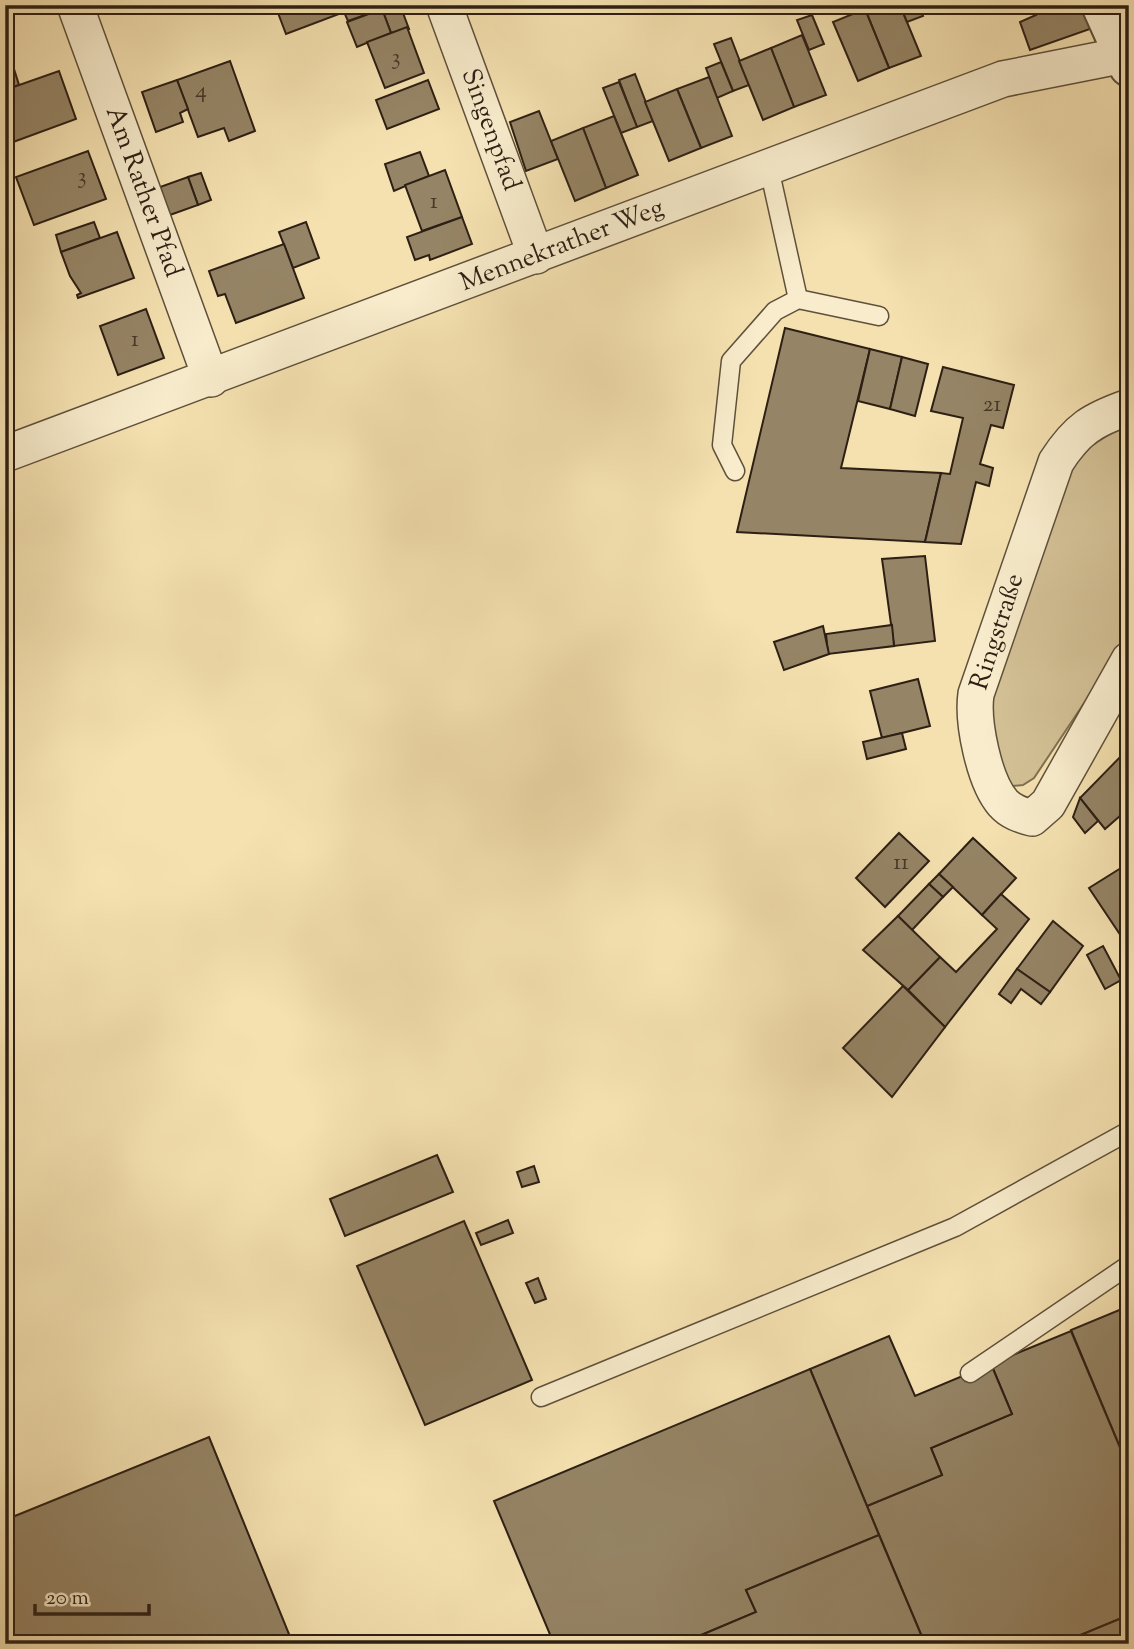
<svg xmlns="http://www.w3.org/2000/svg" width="1134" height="1649" font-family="'Sorts Mill Goudy',serif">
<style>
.green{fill:#d3c095;stroke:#807054;stroke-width:2}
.building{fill:#958465;stroke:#2d1f14;stroke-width:2}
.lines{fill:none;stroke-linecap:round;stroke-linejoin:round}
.service-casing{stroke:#5f503b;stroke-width:21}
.minor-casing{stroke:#5f503b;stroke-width:38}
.tertiary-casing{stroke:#5f503b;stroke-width:42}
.service{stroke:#f8eccc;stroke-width:18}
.minor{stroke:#f8eccc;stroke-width:35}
.tertiary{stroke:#f8eccc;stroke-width:38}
.labels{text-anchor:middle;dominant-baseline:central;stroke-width:6;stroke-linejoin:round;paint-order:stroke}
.number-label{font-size:23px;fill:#473828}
.street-label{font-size:26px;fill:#2d1f14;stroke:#f8eccc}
</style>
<rect width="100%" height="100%" fill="#f5e1b0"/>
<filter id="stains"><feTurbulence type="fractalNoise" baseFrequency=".00286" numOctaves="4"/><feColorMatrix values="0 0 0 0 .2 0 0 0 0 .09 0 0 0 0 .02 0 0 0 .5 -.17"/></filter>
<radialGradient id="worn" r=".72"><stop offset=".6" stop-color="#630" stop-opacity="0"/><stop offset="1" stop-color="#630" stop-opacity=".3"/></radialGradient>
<polygon class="green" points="1129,421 1129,636 1034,778 1023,785 1012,786 999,770 983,711 1067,474 1090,447"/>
<g class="building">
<polygon points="5,5 27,5 5,13"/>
<polygon points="275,5 400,5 409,29 391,33 382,9 348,21 344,12 286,34"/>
<polygon points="874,5 900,5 921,56 889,68 865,9"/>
<polygon points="900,5 919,5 923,16 907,22"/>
<polygon points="1034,5 1082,5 1090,29 1030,50 1020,22 1036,15 1032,7"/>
<polygon points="382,9 391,33 357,47 347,22"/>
<polygon points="865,9 889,68 858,81 833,22"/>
<polygon points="812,15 824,44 809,50 797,20"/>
<polygon points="407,27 424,73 385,88 367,42"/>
<polygon points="802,35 826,95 794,107 771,48"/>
<polygon points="731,38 749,85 733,91 714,44"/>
<polygon points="771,48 794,107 763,120 739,61"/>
<polygon points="230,61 255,131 229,141 224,128 198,137 177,80"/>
<polygon points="721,62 733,91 717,98 706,68"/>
<polygon points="14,69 19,85 5,90 5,72"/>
<polygon points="59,71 76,119 5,145 5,90"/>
<polygon points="635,74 653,121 637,127 619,80"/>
<polygon points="709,77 732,136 701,148 677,89"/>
<polygon points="177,80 188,109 180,113 183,122 156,132 142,92"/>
<polygon points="428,80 439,109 387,129 376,100"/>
<polygon points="619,82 637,127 621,133 603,88"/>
<polygon points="677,89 701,148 669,161 645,102"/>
<polygon points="539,111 558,159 526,171 510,122"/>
<polygon points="614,116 638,175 606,188 583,128"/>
<polygon points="583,128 606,188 575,201 551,141"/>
<polygon points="88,151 106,199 34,225 16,177"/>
<polygon points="420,152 429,176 394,191 385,164"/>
<polygon points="445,170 462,217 422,231 405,185"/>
<polygon points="201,173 211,200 198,205 188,177"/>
<polygon points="188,177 198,205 170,215 160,187"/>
<polygon points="462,217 472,244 430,260 429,255 415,260 407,237"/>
<polygon points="94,222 100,238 61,252 56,235"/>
<polygon points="306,222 319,258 293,268 279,232"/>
<polygon points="117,232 134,278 78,298 77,295 81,293 70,276 61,252"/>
<polygon points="284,244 304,298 236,323 225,294 218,296 209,271"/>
<polygon points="146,309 164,358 118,375 100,326"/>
<polygon points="785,328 870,349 841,468 941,473 925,542 737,532"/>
<polygon points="870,349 902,357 890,409 858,401"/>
<polygon points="902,357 928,364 915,416 890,409"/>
<polygon points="943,367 1014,385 1003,428 991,425 980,464 993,468 989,486 976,482 961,544 925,542 941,473 950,474 963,418 931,411"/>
<polygon points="925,556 935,641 894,646 882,559"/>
<polygon points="892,625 894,646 828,654 826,634"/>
<polygon points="823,626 829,654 784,670 774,642"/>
<polygon points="918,679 930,726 882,738 870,691"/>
<polygon points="902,733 906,749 867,759 863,742"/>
<polygon points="1129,748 1129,808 1105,829 1080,798"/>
<polygon points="1080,798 1098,821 1085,833 1073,817"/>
<polygon points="899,833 929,861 885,907 856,878"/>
<polygon points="973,838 1016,878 982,915 939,874"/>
<polygon points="1129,863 1129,944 1127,945 1089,888"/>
<polygon points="939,874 953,887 943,897 929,884"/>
<polygon points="929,884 943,897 912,930 898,916"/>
<polygon points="1001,894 1029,919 945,1027 908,990 940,957 956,972 997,929 982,915"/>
<polygon points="898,916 940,957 908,990 863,950"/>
<polygon points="1053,921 1083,946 1050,992 1017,969"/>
<polygon points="1103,946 1121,980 1105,989 1087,955"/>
<polygon points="1129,962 1129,984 1120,967"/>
<polygon points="1017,969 1050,992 1041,1004 1021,989 1011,1003 999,994"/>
<polygon points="903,986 945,1027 892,1097 843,1048"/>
<polygon points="437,1155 453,1192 345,1236 330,1199"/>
<polygon points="534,1166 539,1182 522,1187 517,1172"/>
<polygon points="508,1220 513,1233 481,1245 476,1233"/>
<polygon points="464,1221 532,1380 425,1425 357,1266"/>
<polygon points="538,1278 546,1299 535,1303 526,1283"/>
<polygon points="1129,1306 1129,1469 1071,1330"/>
<polygon points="1071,1331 1129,1469 1129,1615 1059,1644 925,1644 867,1506 942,1475 931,1448 1012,1414 991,1364"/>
<polygon points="889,1336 915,1396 991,1364 1012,1414 931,1448 942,1475 867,1506 810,1369"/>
<polygon points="810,1369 879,1535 746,1590 756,1612 680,1644 554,1644 494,1501"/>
<polygon points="209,1437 293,1644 5,1644 5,1520"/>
<polygon points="879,1535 925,1644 680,1644 756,1612 746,1590"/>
<polygon points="1129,1615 1129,1644 1059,1644"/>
</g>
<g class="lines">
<g class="service-casing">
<g id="service">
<polyline points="769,168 798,299"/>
<polyline points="735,471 722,445 731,361 775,311 798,299 879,316"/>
<polyline points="970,1373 1129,1265"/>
<polyline points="541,1397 955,1227 1129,1131"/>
</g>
</g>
<g class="minor-casing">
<g id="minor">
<polyline points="75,5 211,379"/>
<polyline points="444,5 536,256"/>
<path d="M 1129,407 C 1092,420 1077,429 1056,462 L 976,694 C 972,722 984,781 1003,803 C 1011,812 1021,815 1032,818 L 1048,804 L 1129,660"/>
<polyline points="5,454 1003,79 1129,54"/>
</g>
</g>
<g class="tertiary-casing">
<polyline id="tertiary" points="1101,5 1129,67"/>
</g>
<use href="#service" class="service"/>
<use href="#minor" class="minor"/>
<use href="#tertiary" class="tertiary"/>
</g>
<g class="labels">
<g class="number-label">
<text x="396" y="58">3</text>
<text x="201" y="91">4</text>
<text x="82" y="177">3</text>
<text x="434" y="202">1</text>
<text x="135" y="340">1</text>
<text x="992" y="405">21</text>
<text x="901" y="863">11</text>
</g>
<g class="street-label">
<text transform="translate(490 130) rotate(70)">Singenpfad</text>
<text transform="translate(143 192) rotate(70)">Am Rather Pfad</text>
<text transform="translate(562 246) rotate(-21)">Mennekrather Weg</text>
<text transform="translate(998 632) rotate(-72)">Ringstraße</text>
</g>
</g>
<rect width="1134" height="1649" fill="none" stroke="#f5e1b0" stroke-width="28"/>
<rect x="7" y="7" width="1120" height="1635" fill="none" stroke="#2d1f14" stroke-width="3.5"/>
<rect x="14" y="14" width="1106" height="1621" fill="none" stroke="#2d1f14" stroke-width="2"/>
<path d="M35 1604v10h114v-10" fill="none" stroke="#2d1f14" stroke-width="3.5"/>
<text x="46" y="1604" font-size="21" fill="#2d1f14" stroke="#f8eccc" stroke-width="5" paint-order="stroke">20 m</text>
<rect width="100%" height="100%" filter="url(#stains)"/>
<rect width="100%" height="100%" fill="url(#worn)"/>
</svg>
